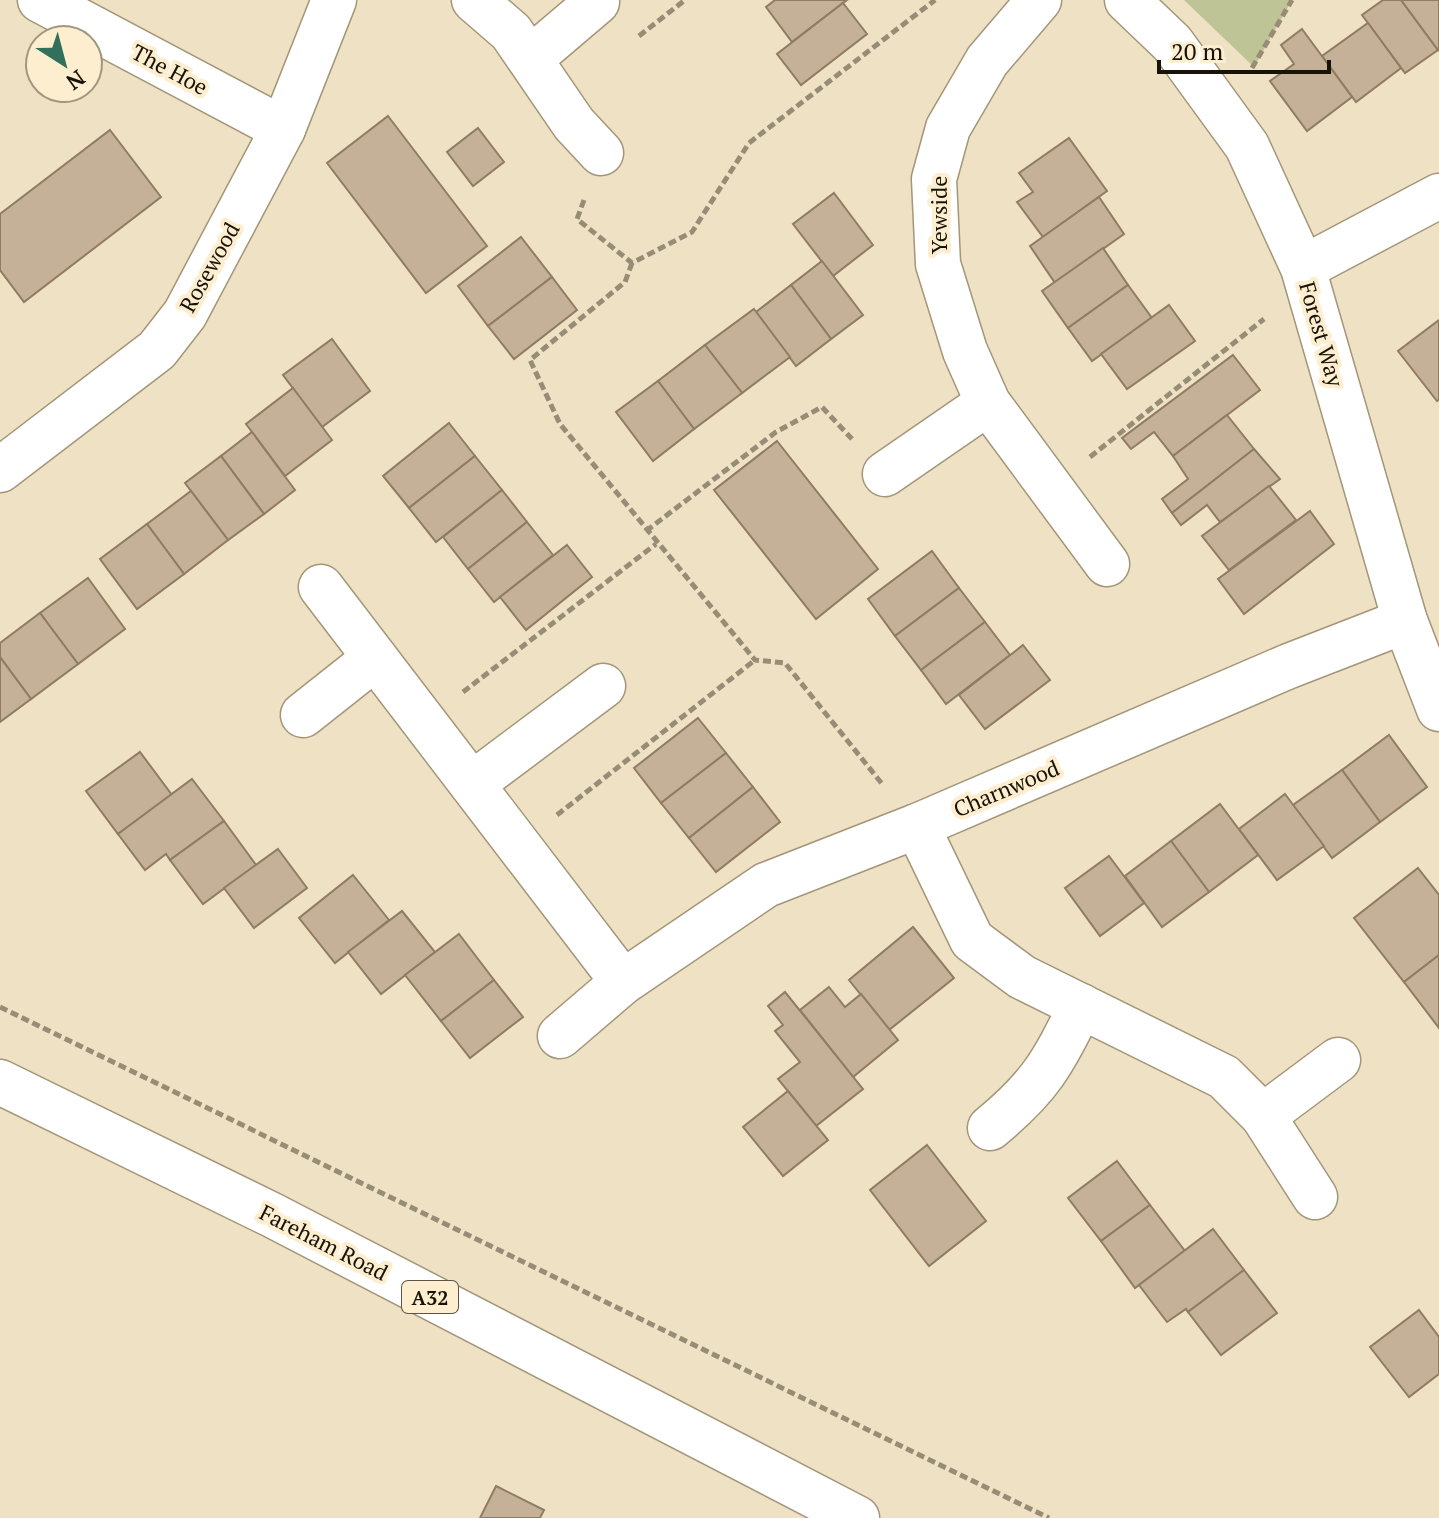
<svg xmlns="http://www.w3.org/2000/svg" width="1439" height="1518" font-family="'PT Serif',serif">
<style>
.green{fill:#bec495}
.building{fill:#c5b197;stroke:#8f7c63;stroke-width:2}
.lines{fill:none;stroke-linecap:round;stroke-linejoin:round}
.minor-casing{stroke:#a39679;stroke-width:47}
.major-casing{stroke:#a39679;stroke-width:47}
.path{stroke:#978d77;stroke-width:5;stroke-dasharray:8 4;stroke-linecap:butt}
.minor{stroke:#fff;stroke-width:44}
.major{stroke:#fff;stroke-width:44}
.labels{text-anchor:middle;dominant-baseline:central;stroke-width:8;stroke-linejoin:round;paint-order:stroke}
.shield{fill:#fdeed0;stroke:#5d5545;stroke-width:2}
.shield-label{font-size:20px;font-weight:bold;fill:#181309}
.street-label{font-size:22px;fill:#181309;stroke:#fdeed0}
</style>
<rect width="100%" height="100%" fill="#efe1c3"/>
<polygon class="green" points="1184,0 1292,0 1254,67"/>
<g class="building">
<polygon points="775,0 847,0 792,42 766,7"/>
<polygon points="1383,0 1401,0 1438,50 1405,73 1362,15"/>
<polygon points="1401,0 1439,0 1439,48 1438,50"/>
<polygon points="843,3 867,34 801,85 777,54"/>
<polygon points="1368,23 1401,68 1356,102 1322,56"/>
<polygon points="1302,29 1352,97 1307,131 1270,81 1294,64 1281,45"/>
<polygon points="388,116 487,246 426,293 327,163"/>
<polygon points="478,128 504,162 473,186 447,152"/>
<polygon points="110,130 161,197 24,302 0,270 0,214"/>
<polygon points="1069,138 1107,191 1043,237 1017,202 1033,192 1019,173"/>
<polygon points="834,193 873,245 833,276 793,224"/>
<polygon points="1099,197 1124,234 1055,283 1030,246"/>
<polygon points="521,237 552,277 488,326 458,286"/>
<polygon points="1103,248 1128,285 1068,328 1042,291"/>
<polygon points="822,261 863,315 831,339 791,285"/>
<polygon points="552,277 577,310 514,359 488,326"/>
<polygon points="791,285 831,339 796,366 756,312"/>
<polygon points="1128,285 1152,318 1092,361 1068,328"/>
<polygon points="1169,305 1195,341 1127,389 1101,354"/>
<polygon points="754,309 790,357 742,393 705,345"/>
<polygon points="1439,320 1439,400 1437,401 1398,351"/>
<polygon points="332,339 370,391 322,427 283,375"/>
<polygon points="705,345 742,393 694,429 658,381"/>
<polygon points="1233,355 1260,390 1173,456 1154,432 1131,449 1122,438"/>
<polygon points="658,381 694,429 653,461 616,412"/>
<polygon points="293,388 332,440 285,476 246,424"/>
<polygon points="1227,415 1254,449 1172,513 1162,499 1188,479 1173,456"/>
<polygon points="449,423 475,456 409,508 383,476"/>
<polygon points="252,432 295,490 264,514 221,456"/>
<polygon points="777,441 878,569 816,619 714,490"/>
<polygon points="1254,449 1280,479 1220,522 1207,505 1181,525 1172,513"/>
<polygon points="221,456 264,514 228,540 185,483"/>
<polygon points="475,456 502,490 436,542 409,508"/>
<polygon points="1269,486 1296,520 1229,570 1202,536"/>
<polygon points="502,490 527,522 468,569 443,537"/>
<polygon points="191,491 228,540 184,574 147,524"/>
<polygon points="1310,511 1334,544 1244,614 1218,579"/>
<polygon points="527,522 553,555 494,602 468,569"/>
<polygon points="147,524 184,574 137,609 100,559"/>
<polygon points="567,545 592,577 526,630 500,597"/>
<polygon points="932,551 959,588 895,636 868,599"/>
<polygon points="88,578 125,629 78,664 40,613"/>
<polygon points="959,588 985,622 921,670 895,636"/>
<polygon points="40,613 78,664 31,699 0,657 0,643"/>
<polygon points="985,622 1010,655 946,704 921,670"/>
<polygon points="1023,645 1050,680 985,729 959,695"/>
<polygon points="0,657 31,699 0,722"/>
<polygon points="698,718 726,753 661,803 634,768"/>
<polygon points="1389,735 1427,787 1380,822 1342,770"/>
<polygon points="140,752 172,795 118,834 86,791"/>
<polygon points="726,753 753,787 689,838 661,803"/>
<polygon points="1342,770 1380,822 1332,858 1293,805"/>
<polygon points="192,779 224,821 170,860 166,854 145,870 118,834"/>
<polygon points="753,787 780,822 716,872 689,838"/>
<polygon points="1285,794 1324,846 1277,880 1239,829"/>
<polygon points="1220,804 1258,855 1209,892 1171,841"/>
<polygon points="224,821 256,865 203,904 170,860"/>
<polygon points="1171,841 1209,892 1162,927 1125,876"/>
<polygon points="278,849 307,888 254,928 224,888"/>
<polygon points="1109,856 1144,903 1100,936 1065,888"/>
<polygon points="1418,868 1439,895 1439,955 1404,982 1354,918"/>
<polygon points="353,875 389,920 335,963 299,918"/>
<polygon points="402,911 435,952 381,994 348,952"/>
<polygon points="913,927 954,978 889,1030 849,980"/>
<polygon points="459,934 494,980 441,1021 405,975"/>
<polygon points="1439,955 1439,1028 1404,982"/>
<polygon points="494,980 523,1017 470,1058 441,1021"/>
<polygon points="829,987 845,1007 861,994 898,1040 853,1077 800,1010"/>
<polygon points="785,992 863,1089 816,1126 778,1079 800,1062 775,1031 783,1025 768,1006"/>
<polygon points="788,1091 828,1140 783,1176 743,1127"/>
<polygon points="927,1145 986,1221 929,1266 870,1190"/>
<polygon points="1117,1161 1150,1205 1101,1241 1068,1198"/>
<polygon points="1150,1205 1185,1251 1135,1288 1101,1241"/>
<polygon points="1213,1229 1244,1270 1188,1312 1186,1309 1167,1322 1139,1285"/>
<polygon points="1244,1270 1277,1313 1221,1355 1188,1312"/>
<polygon points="1419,1310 1439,1337 1439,1374 1409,1397 1370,1347"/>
<polygon points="496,1486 544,1510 540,1518 480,1518"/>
</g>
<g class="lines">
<g class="minor-casing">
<g id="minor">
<polyline points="40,0 283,129"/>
<polyline points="474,0 511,32 574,124 601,153"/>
<polyline points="1039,0 987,61 948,128 934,179 938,264 965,351 988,403 1107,564"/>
<polyline points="1127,0 1172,43 1247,146 1303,268 1405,621 1439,709"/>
<polyline points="530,59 597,2"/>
<polyline points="1303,268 1439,196"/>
<polyline points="0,470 157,350 185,314 283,129 334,0"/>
<polyline points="885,474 988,403"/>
<polyline points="321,587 623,982"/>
<polyline points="303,715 375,658"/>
<polyline points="472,784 603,686"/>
<polyline points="917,826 972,940 1022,977 1224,1077 1263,1116 1315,1197"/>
<polyline points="560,1036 623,982 766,885 917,826 1289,666 1405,621"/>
<polyline points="1263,1116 1338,1060"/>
<path d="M 990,1128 C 1041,1086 1052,1064 1081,1006"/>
</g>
</g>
<g class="major-casing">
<polyline id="major" points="0,1082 272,1215 857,1518"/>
</g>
<g class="path">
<polyline points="639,36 685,0"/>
<polyline points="1252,68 1292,0"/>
<polyline points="584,200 577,219 632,263 692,232 749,143 935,0"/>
<polyline points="632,263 625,282 530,360 560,424 755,660 785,663 883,785"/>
<polyline points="1090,457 1264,319"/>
<polyline points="646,531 776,432 822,407 852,439"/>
<polyline points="463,692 656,544"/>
<polyline points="557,815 755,660"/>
<polyline points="0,1007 1049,1518"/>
</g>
<use href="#minor" class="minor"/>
<use href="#major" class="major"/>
</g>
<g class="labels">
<rect class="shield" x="402" y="1281" width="56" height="32" rx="6"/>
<g class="shield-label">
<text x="430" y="1297">A32</text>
</g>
<g class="street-label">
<text transform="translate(170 69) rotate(28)">The Hoe</text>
<text transform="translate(938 215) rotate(-90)">Yewside</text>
<text transform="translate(209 267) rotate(-61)">Rosewood</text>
<text transform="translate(1322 334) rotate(74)">Forest Way</text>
<text transform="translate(1006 788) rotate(-23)">Charnwood</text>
<text transform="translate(324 1242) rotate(27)">Fareham Road</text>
</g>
</g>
<g transform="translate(64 64) rotate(144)"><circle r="38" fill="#fdeed0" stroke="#a19680" stroke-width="2"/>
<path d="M0-6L14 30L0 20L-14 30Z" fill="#32705c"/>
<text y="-12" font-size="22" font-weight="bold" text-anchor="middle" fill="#181309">N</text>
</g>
<path d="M1159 60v12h170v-12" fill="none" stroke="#181309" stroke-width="4"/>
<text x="1171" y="60" font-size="24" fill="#181309" stroke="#fdeed0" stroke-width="6" paint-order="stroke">20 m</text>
</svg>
